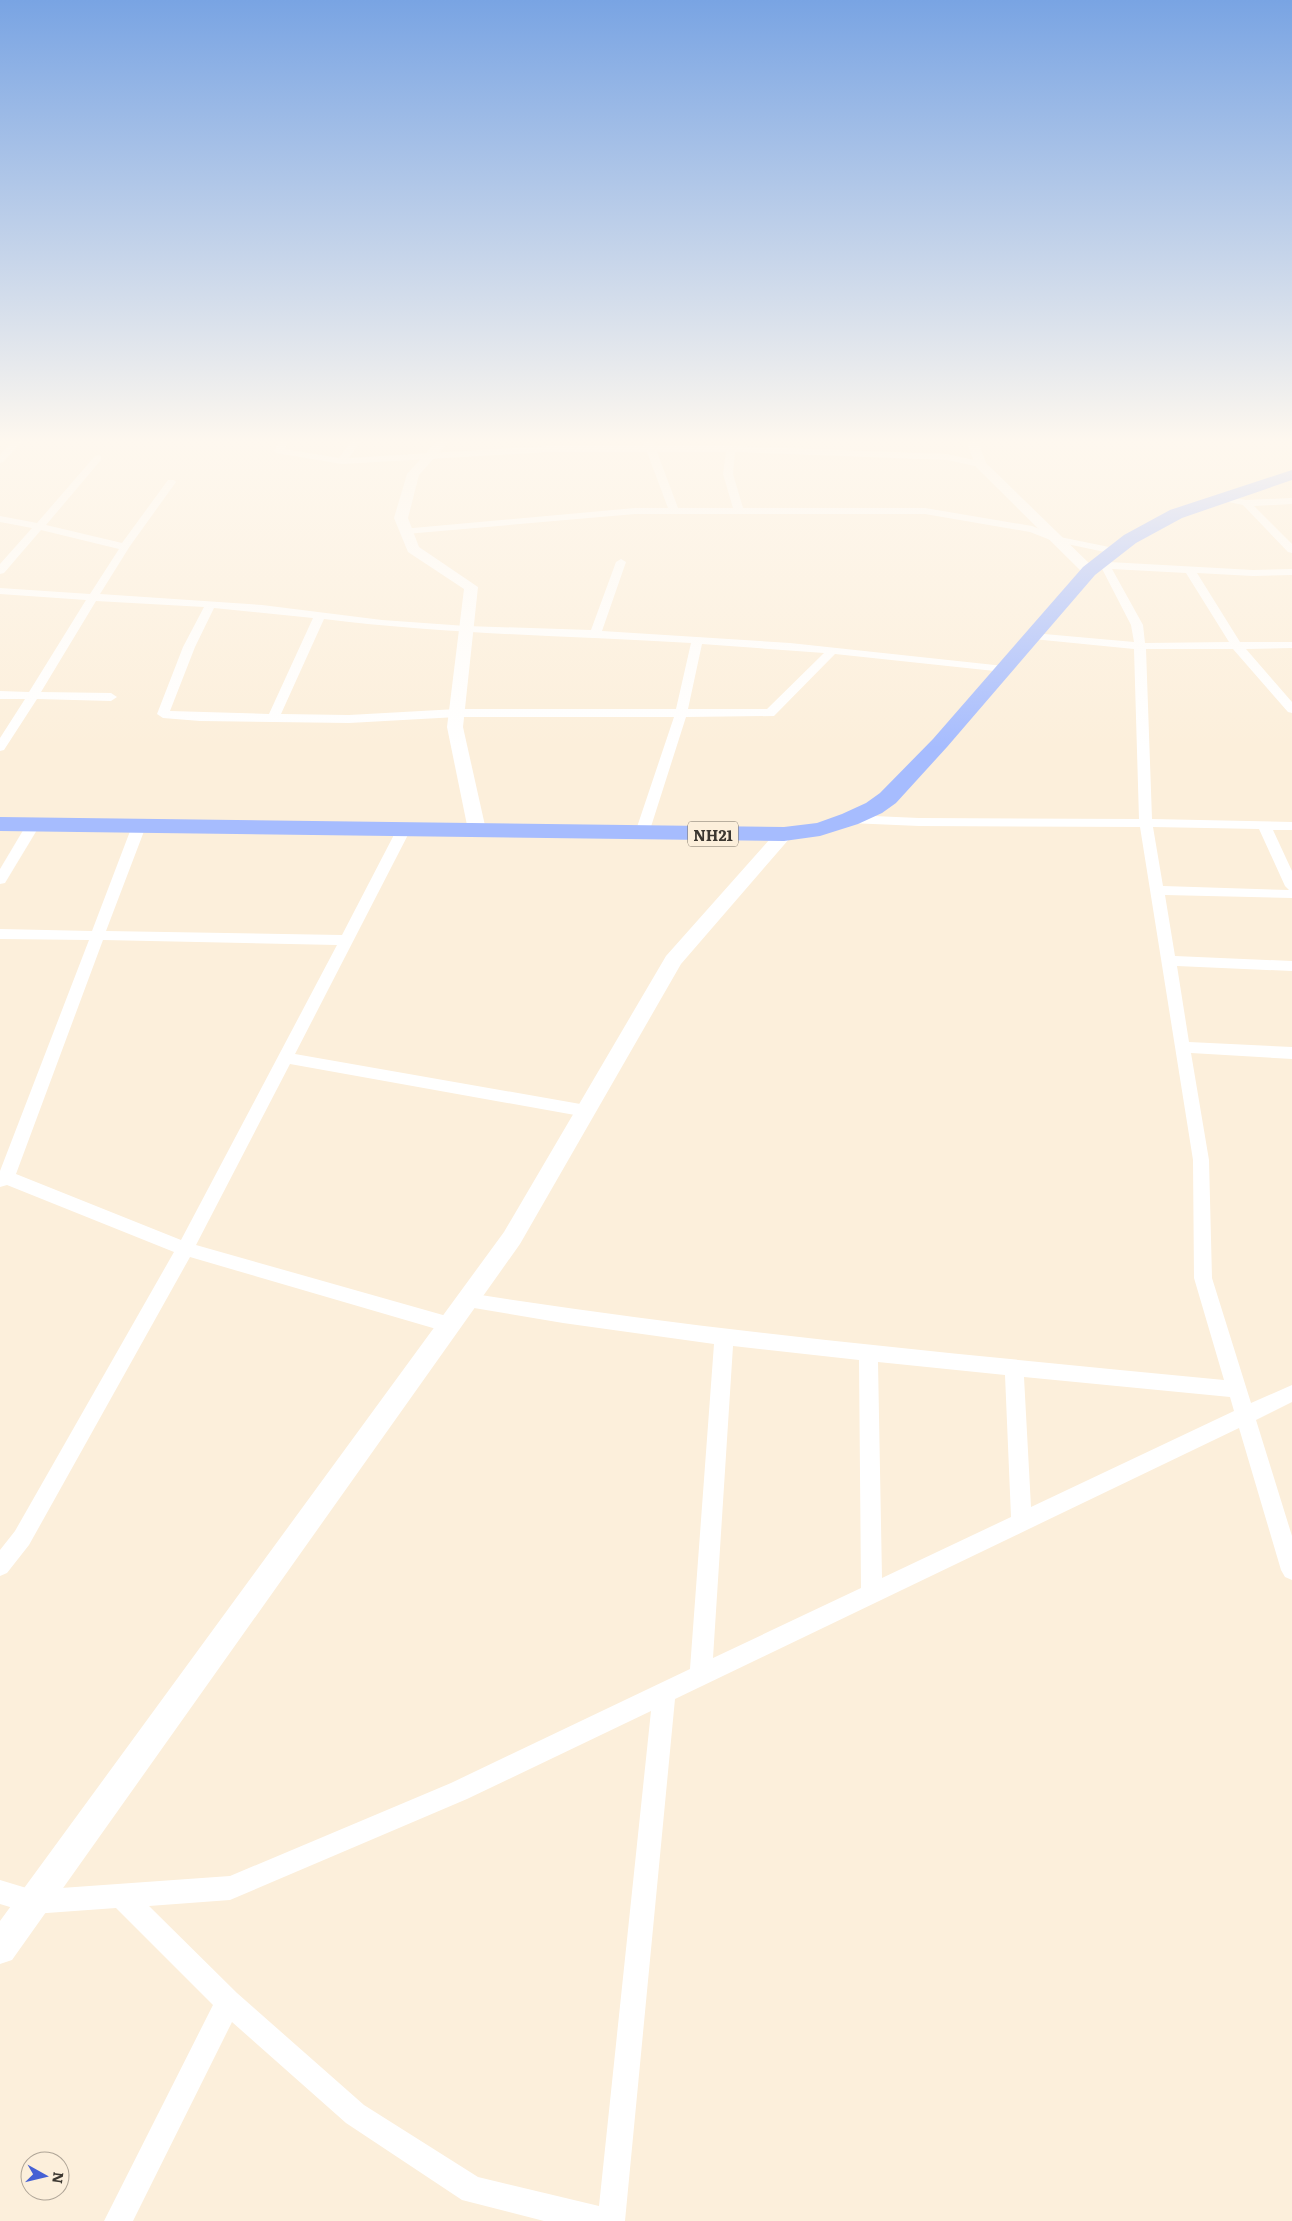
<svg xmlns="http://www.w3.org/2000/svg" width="1292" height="2221" font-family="Literata,serif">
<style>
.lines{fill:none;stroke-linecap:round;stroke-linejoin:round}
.minor{fill:#fff;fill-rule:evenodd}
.tertiary{fill:#fff;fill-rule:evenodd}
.trunk{fill:#a6bcfe;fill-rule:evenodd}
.labels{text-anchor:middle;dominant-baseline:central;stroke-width:4.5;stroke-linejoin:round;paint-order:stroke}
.shield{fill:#fcefdb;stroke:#766e63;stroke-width:1}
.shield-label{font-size:15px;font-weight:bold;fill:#3c3730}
</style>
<rect width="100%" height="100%" fill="#fcefdb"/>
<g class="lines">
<g class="minor">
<polygon points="16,438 26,438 3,462 0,463 0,455"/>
<path d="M 281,438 L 290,438 L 285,449 L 339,458 L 353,438 L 362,438 L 349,458 L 549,446 L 645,446 L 643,438 L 651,438 L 655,446 L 731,446 L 947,454 L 983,462 L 985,464 L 980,467 L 947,460 L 735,452 L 733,474 L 743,508 L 925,508 L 1032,526 L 1060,537 L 1114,548 L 1119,551 L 1114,554 L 1053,541 L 1030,532 L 925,514 L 635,514 L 406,534 L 401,531 L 402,529 L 635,508 L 668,508 L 647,452 L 549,452 L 342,464 L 276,453 L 274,451 ZM 657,452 L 726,452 L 723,474 L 733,508 L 678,508 Z"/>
<path d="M 98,455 L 101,456 L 101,460 L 46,525 L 122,543 L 168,480 L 174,480 L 176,482 L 130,546 L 100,594 L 262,605 L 382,620 L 466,626 L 591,630 L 616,562 L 621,559 L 626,562 L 602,631 L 790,643 L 1004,666 L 1010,669 L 1004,672 L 835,654 L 774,716 L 686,717 L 649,833 L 642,837 L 635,833 L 674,717 L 457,717 L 349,723 L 200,721 L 163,718 L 157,714 L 183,647 L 204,607 L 96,601 L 41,692 L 111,693 L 117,697 L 111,701 L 37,699 L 4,750 L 0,751 L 0,738 L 25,699 L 0,699 L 0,691 L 29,692 L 86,600 L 0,594 L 0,588 L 90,594 L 119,549 L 41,530 L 4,573 L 0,574 L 0,564 L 32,528 L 0,522 L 0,516 L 37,523 L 95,456 ZM 214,608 L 313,618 L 269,714 L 170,711 L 195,647 ZM 324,619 C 445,634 568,636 691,643 L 676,709 L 457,709 L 349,715 L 281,714 ZM 702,644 L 824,653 L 767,709 L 688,709 Z"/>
<polygon points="1222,495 1246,500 1292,498 1292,504 1254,506 1292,544 1292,553 1288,552 1243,505 1219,500 1217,498"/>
<path d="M 1103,558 L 1109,562 L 1253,570 L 1292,569 L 1292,575 L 1253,576 L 1197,573 L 1240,642 L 1292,642 L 1292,648 L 1246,649 L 1292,702 L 1292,713 L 1288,712 L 1233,649 L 1146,649 L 1152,819 L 1292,822 L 1292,830 L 1273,830 L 1292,871 L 1292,898 L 1165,895 L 1175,956 L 1292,961 L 1292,971 L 1177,966 L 1189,1042 L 1292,1047 L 1292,1059 L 1191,1053 L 1209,1160 L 1212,1278 L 1251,1403 L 1292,1385 L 1292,1402 L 1256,1420 L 1292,1536 L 1292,1580 L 1285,1577 L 1281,1570 L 1239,1428 L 675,1699 L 625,2221 L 544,2221 L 462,2200 L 346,2123 L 232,2022 L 133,2221 L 104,2221 L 213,2005 L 116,1908 L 33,1914 L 0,1904 L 0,1880 L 33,1890 L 230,1876 L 451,1783 L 690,1669 L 714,1344 L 563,1323 L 468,1307 L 462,1305 L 459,1300 L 462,1295 L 468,1293 C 719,1333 972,1355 1224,1380 L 1194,1278 L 1193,1160 L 1140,827 L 919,826 L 850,823 L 843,819 L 850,815 L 919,818 L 1139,819 L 1134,649 L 1033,639 L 1027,636 L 1033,633 L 1134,642 L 1131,625 L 1098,561 ZM 1112,569 L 1186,573 L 1229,642 L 1145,643 L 1143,625 ZM 1153,827 L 1259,829 L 1285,886 L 1289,890 L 1163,886 ZM 733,1346 L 859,1360 L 861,1588 L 713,1658 ZM 878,1362 L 1005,1375 L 1011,1517 L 882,1578 ZM 1024,1377 L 1230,1397 L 1234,1411 L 1031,1507 ZM 651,1711 L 599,2206 L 478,2177 L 364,2105 L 237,1993 L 149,1906 L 230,1900 L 467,1799 Z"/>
<polygon points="33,821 40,825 5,883 0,884 0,869 28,822"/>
<path d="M 139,822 L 146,826 L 106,931 L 342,935 L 397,829 L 404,825 L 409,826 L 411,829 L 295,1054 L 586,1105 L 592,1107 L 594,1111 L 592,1115 L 586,1117 L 290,1064 L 196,1245 L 450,1317 L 457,1320 L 459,1325 L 457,1330 L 450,1333 L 190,1257 L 29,1545 L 7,1573 L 0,1576 L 0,1550 L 15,1531 L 174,1252 L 7,1185 L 0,1187 L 0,1171 L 89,940 L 0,939 L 0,929 L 92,931 L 132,826 ZM 103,940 L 337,945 L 181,1240 L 16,1174 Z"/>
</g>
<g class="tertiary">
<polygon points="440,438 452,438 419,475 408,518 419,547 478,587 463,727 486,830 483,834 471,834 468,830 447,727 464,589 408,552 394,518 407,474"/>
<polygon points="965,438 977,438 986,463 1094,568 1096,571 1094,574 1084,574 976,467"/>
<polygon points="784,829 790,830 793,834 790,838 681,964 520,1244 12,1960 0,1964 0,1921 504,1232 666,956 778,830"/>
</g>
<polygon class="trunk" points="1292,470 1292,480 1182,518 1136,543 1095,575 947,747 896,803 882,813 858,824 820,836 784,841 0,831 0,817 784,827 817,823 842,814 866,803 880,793 933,739 1083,567 1124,535 1170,510"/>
</g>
<linearGradient id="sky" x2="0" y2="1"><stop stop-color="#79a4e3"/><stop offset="0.59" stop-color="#fef8ef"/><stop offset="1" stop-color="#fef8ef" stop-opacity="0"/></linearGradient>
<rect width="1292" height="748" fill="url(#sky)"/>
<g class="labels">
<rect class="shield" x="688" y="821.5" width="50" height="25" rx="4"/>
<g class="shield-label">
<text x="713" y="834">NH21</text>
</g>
</g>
<g transform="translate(45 2176) rotate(98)"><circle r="24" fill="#fcefdb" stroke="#afa597"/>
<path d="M0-4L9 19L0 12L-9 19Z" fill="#4661d4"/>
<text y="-8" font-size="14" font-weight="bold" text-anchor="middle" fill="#3c3730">N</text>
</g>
</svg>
